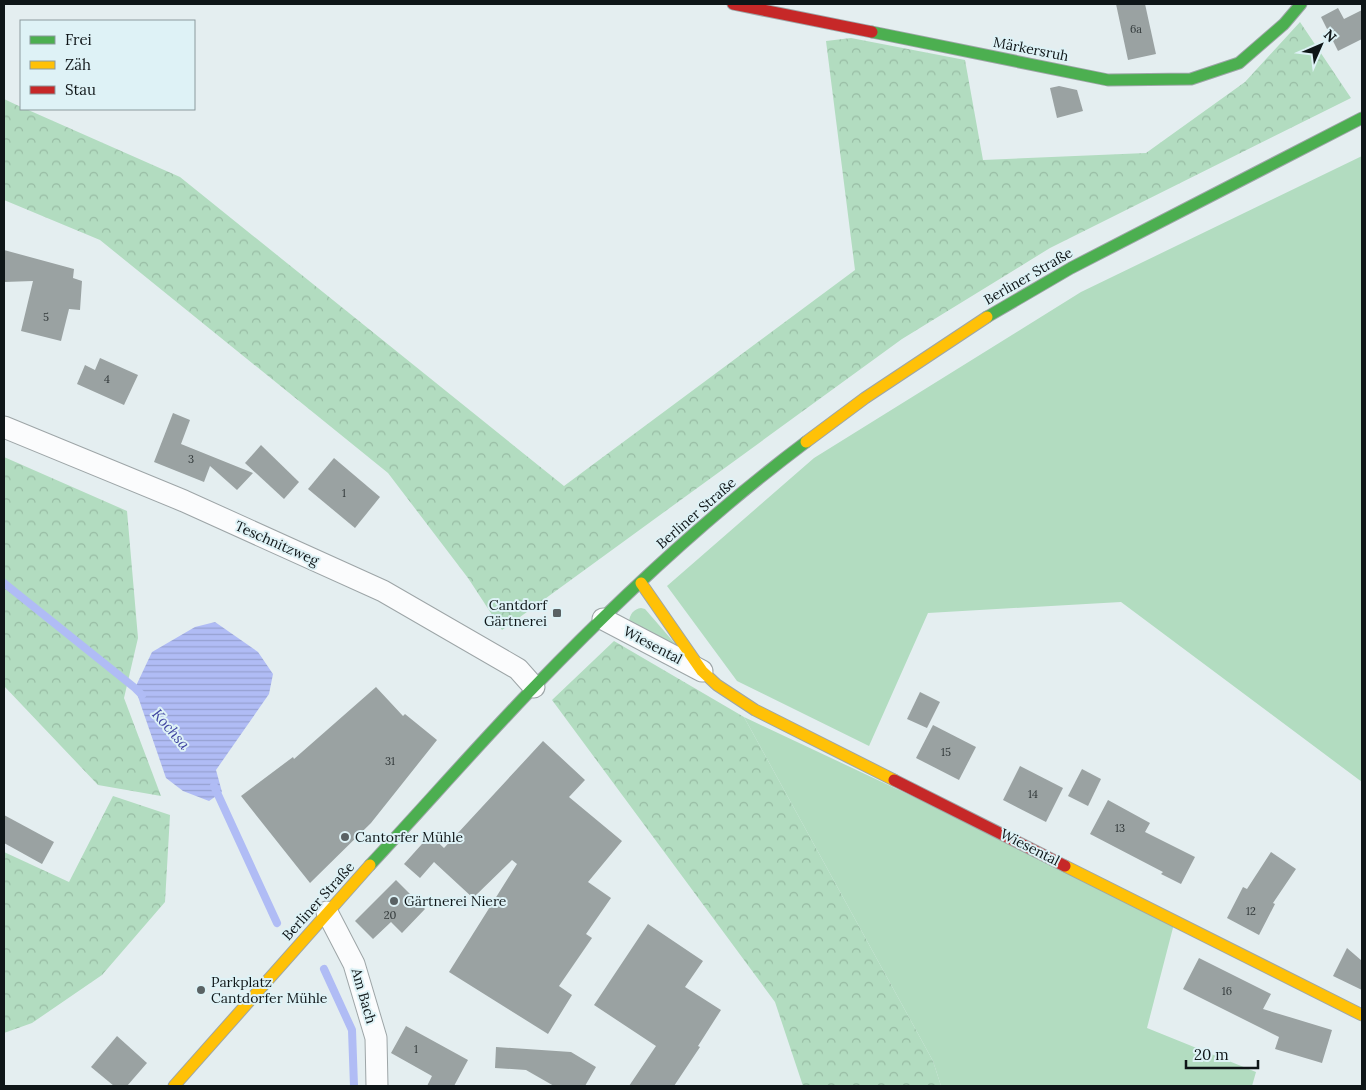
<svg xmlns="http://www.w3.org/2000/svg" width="1366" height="1090" font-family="Lora,serif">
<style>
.green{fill:#b2dcc0}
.forest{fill:url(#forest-crowns)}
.water{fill:url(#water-rules)}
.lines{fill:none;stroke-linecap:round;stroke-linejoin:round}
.stream{stroke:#b0bcf5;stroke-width:8}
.building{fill:#9aa2a2}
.street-casing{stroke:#9da5a7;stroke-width:23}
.fast-casing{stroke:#9da5a7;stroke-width:13}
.slow-casing{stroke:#9da5a7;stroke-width:13}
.jam-casing{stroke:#9da5a7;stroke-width:13}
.street{stroke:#fbfcfd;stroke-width:21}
.fast{stroke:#4caf50;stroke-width:11}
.slow{stroke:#ffc107;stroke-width:11}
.jam{stroke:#c62828;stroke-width:11}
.poi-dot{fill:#5a6264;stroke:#def2f6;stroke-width:2}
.labels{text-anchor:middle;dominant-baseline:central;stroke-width:4;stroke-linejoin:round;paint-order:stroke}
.number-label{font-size:11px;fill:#32393a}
.street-label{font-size:14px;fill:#0f1618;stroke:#def2f6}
.poi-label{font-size:14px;fill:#0f1618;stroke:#def2f6;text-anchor:start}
.water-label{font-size:15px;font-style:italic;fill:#3f44a1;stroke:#def2f6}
</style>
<defs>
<pattern id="forest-crowns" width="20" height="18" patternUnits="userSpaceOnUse" patternTransform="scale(1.25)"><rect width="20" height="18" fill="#b2dcc0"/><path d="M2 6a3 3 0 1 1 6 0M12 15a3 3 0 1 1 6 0" fill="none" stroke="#98bca4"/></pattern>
<pattern id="water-rules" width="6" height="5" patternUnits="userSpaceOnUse" patternTransform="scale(1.25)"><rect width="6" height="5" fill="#b0bcf5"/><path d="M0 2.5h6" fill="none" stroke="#96a1d1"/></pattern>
</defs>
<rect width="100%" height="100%" fill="#e4eef0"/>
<g class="green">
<polygon points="1362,156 1362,782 1121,602 928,613 869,746 737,681 667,586 814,458 1081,292"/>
<path d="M 641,608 L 645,609 L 678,647 L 629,621 C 630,614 634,609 641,608 Z"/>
<polygon points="744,717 1175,920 1147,1028 1256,1072 1252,1086 941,1086 933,1061"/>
</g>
<g class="forest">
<polygon points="1300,22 1351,98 1050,248 902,339 502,630 468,578 388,473 100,240 4,200 4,99 21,107 21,109 26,109 180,177 564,486 855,270 826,41 851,38 965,60 983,160 1146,153 1245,82"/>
<polygon points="4,457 127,511 138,638 124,698 161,796 98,785 4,686"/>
<polygon points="614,641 744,717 933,1061 941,1086 803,1086 775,1002 552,700"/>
<polygon points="113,796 170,815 165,902 102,975 32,1023 4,1033 4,852 69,882"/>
</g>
<polygon class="water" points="215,622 258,652 273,674 269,694 216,770 222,792 209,801 183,791 166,778 135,688 152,652 195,627"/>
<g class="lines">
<g class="stream">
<polyline points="4,583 135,688 142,695"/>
<polyline points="214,786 277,923"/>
<polyline points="324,969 352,1030 354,1086"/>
</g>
</g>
<g class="building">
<polygon points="1116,4 1145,4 1156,54 1128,60"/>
<polygon points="1338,8 1344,19 1362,10 1362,39 1338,51 1321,17"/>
<polygon points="1059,86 1077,90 1083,111 1057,118 1050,88"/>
<polygon points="4,250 74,269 73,278 82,281 80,310 69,309 61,341 21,331 33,281 4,282"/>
<polygon points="100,358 138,375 124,405 77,384 85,365 95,370"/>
<polygon points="173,413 190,420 181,444 253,473 237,490 210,466 204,482 154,462"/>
<polygon points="261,445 299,482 284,499 245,463"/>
<polygon points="334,458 380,497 355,528 308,489"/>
<polygon points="376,687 403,716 405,714 437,740 371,823 310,883 241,796 293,757 294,759"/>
<polygon points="920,692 940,702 927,728 907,719"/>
<polygon points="933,725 976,747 959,780 916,758"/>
<polygon points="543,741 585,780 569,797 622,841 588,882 611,898 586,934 592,938 559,986 572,995 548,1034 449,972 517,864 512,860 473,898 434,862 420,878 404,864 430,835 444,848"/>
<polygon points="1020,766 1063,788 1046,822 1003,800"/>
<polygon points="1082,769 1101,779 1088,806 1068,796"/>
<polygon points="1108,800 1150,823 1145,832 1195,857 1181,884 1161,874 1163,872 1090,834"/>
<polygon points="4,815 54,842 42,864 4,843"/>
<polygon points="1271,852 1296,869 1273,903 1275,904 1259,935 1227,918 1243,887 1247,889"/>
<polygon points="396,880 425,909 402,933 391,922 373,939 355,921"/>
<polygon points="648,924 703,961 685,987 721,1010 698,1046 700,1047 674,1086 629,1086 656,1046 594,1005"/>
<polygon points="1347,948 1362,961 1362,990 1333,976"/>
<polygon points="1199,958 1271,994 1263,1009 1332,1030 1322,1063 1275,1049 1279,1037 1183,989"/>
<polygon points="406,1026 468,1060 454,1086 427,1086 432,1076 391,1053"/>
<polygon points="117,1036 147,1063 127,1086 114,1086 91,1067"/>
<polygon points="496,1047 571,1052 596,1067 585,1086 554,1086 526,1070 495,1068"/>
</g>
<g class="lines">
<g class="street-casing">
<g id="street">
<polyline points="4,427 184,501 383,591 518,669 534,687"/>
<polyline points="603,619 702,671"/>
<polyline points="327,912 354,964 376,1038 377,1086"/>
</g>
</g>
<g class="fast-casing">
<g id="fast">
<polyline points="872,32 1108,80 1191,79 1239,63 1284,24 1301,4"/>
<polyline points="987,317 1071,268 1362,118"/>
<path d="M 370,865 C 425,806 478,745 534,687 C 617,601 710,514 806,442"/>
</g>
</g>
<g class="slow-casing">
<g id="slow">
<polyline points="806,442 865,398 987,317"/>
<polyline points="641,583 702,671 717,685 755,710 894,780"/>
<polyline points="1065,866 1362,1015"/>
<polyline points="174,1086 370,865"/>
</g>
</g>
<g class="jam-casing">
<g id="jam">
<polyline points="733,4 872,32"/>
<polyline points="894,780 1065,866"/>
</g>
</g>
<use href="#street" class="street"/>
<use href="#fast" class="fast"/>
<use href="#slow" class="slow"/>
<use href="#jam" class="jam"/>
</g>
<g class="poi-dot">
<rect x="552" y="608" width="10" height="10" rx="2.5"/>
<circle cx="345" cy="837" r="5"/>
<circle cx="394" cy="901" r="5"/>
<circle cx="201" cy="990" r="5"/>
</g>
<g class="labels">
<g class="number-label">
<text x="1136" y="29">6a</text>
<text x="46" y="317">5</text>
<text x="107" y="379">4</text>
<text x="191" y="459">3</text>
<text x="344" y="493">1</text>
<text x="946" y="752">15</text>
<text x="390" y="761">31</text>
<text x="1033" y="794">14</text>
<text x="1120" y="828">13</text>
<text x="1251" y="911">12</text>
<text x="390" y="915">20</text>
<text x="1227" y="991">16</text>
<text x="416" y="1049">1</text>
</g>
<g class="street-label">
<text transform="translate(1031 49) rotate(11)">Märkersruh</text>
<text transform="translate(1028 276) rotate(-30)">Berliner Straße</text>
<text transform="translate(696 513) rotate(-41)">Berliner Straße</text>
<text transform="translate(277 543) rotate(24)">Teschnitzweg</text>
<text transform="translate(653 645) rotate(28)">Wiesental</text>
<text transform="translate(1030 847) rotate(27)">Wiesental</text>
<text transform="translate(318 901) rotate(-48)">Berliner Straße</text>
<text transform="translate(364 996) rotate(74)">Am Bach</text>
</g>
<g class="poi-label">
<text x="547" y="605" text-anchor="end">Cantdorf<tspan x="547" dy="16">Gärtnerei</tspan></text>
<text x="355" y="837">Cantorfer Mühle</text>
<text x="404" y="901">Gärtnerei Niere</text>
<text x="211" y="982">Parkplatz<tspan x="211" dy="16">Cantdorfer Mühle</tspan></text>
</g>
<g class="water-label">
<text transform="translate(171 729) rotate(49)">Kochsa</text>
</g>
</g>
<rect width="1366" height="1090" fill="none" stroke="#0f1618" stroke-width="10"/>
<rect x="20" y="20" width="175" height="90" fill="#def2f6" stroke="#8b9a9d"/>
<rect x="30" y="36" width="25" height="8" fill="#4caf50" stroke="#8b9a9d"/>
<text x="65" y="45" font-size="15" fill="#0f1618">Frei</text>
<rect x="30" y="61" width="25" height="8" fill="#ffc107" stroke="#8b9a9d"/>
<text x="65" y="70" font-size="15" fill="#0f1618">Zäh</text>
<rect x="30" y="86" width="25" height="8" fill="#c62828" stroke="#8b9a9d"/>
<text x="65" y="95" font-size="15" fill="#0f1618">Stau</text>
<g transform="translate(1321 45) rotate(45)" stroke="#def2f6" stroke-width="4" paint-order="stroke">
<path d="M0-4L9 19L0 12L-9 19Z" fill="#0f1618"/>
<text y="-8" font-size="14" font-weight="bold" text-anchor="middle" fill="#0f1618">N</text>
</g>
<path d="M1186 1060v8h72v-8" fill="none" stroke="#0f1618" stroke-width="2.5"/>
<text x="1194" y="1060" font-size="15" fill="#0f1618" stroke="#def2f6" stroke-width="4" paint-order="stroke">20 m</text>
</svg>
